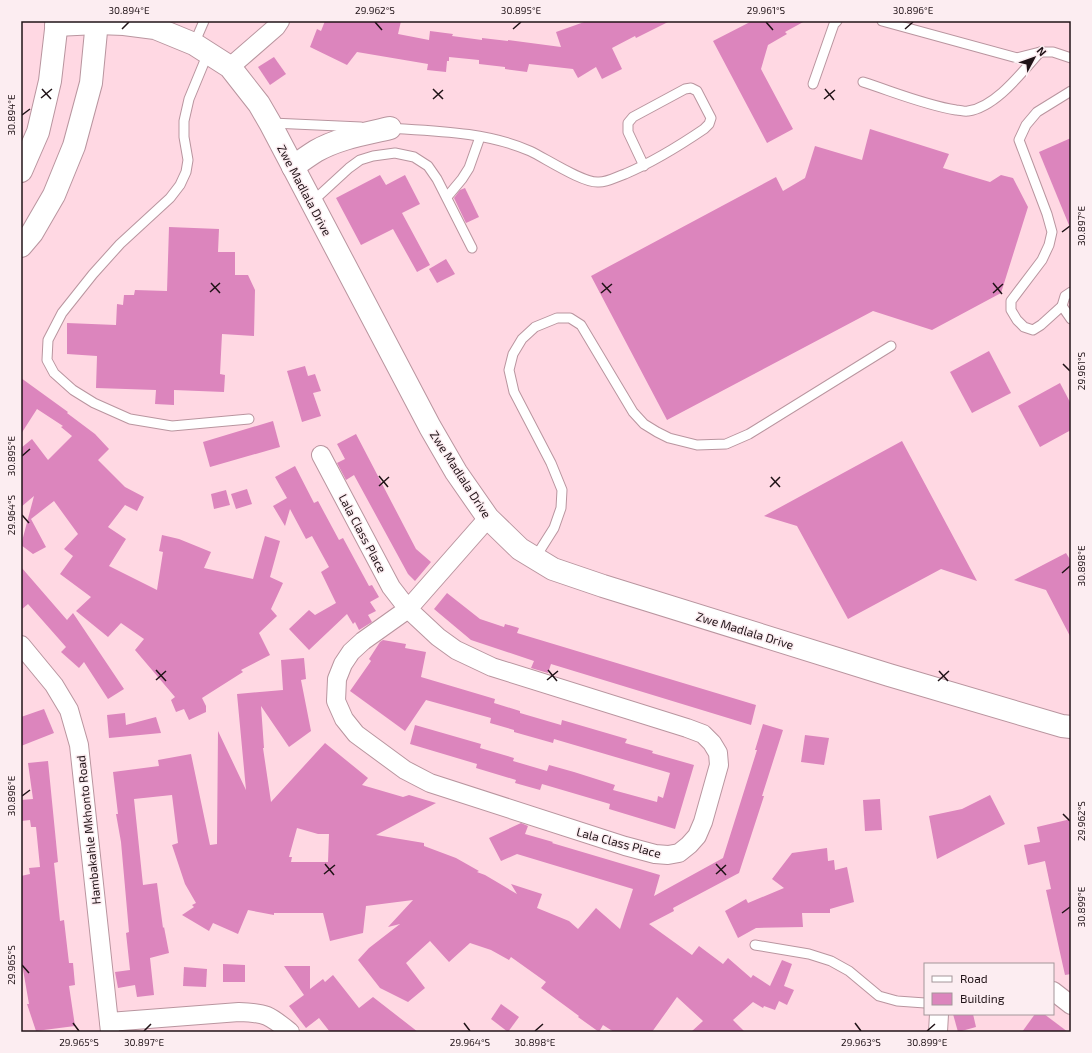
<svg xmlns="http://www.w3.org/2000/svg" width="1092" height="1053" font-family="'Exo 2',sans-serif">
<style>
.building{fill:#dc85bd;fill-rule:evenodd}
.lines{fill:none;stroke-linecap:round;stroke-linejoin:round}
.lane-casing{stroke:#b9959f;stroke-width:11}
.street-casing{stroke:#b9959f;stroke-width:20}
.secondary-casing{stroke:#b9959f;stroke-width:24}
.lane{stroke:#fff;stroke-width:9}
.street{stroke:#fff;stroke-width:18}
.secondary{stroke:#fff;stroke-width:22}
.ticks{fill:none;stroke:#201317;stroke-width:1.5}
.labels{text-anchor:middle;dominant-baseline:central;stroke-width:3;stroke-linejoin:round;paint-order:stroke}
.street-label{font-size:12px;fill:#201317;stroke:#fcedf1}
.neatline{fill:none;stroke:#201317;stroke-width:1.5}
.ticks-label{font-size:10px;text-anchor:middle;fill:#201317}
</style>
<rect width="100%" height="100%" fill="#ffd8e3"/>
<g class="building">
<polygon points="325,21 401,21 398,34 429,40 430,31 453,34 452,36 482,40 482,38 508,41 508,40 561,47 556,32 587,21 670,21 636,38 635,36 612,48 622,69 602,79 596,67 578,78 573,69 529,64 527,72 505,69 505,67 479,64 479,60 449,57 449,61 447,61 446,72 427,70 428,64 357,52 347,65 310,47 317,29 321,31"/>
<polygon points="752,21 805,21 785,32 787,34 768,45 761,69 793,129 767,143 713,41"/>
<polygon points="274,57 286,74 270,85 258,67"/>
<polygon points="870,129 949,154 943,168 990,182 1001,175 1013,178 1028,207 1001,293 932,330 873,311 667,420 591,276 776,177 783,191 805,178 815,146 862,160"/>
<polygon points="1071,138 1071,230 1039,152"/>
<polygon points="380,175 386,185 405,175 420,204 402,213 430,265 417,272 393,229 361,245 336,198"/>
<polygon points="465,188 479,217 466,223 454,198 460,190"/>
<polygon points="169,227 219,229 218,252 235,252 235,275 248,275 255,290 254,336 222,334 220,374 225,375 224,392 174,390 174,405 155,404 156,390 96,388 97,356 67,354 67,323 116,325 117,304 123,305 124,295 134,295 135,290 167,291"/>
<polygon points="446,259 455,274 437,283 429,269"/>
<polygon points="989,351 1011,393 972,413 950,372"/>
<polygon points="305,366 308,376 315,374 321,391 313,393 321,416 302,422 287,371"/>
<polygon points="21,378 68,412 67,413 95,434 109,449 98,460 125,487 144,497 137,511 125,505 108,527 126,539 109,566 157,590 163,552 159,551 162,535 179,539 211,552 204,568 253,579 265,536 280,541 270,577 283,583 271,609 277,616 259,633 270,655 241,670 243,672 202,698 206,706 206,712 189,720 184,709 176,712 171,700 175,697 135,650 144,639 121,623 108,637 76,611 91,597 60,574 73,556 64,549 78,534 54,501 31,519 46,547 33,554 21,545 34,496 21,507 21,448 32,439 48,460 72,436 61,427 63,426 37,409 21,434"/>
<polygon points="1060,383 1071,404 1071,430 1040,447 1018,406"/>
<polygon points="273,421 280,447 210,467 203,442"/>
<polygon points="356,434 416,549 431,562 415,581 408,574 354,475 346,480 337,463 345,459 337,444"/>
<polygon points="902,441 977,581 941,569 848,619 797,526 764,516"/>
<polygon points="295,466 314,503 318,501 339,540 343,538 369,586 372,585 379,597 370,602 376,611 368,615 372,622 359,630 355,622 353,624 347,614 309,650 289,629 309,610 315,615 336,603 321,572 329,567 312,536 306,539 290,509 285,526 273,506 287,498 275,477"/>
<polygon points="247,489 252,504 236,509 231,494"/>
<polygon points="226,490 230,505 214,509 211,494"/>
<polygon points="1066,553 1071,561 1071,638 1046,590 1014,580"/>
<polygon points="21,567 67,620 73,613 124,689 108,699 84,662 79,668 61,652 66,647 28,604 21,610"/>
<polygon points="447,593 480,619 504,627 505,624 519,628 517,633 756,705 751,725 551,664 548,673 531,668 534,661 471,640 434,609"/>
<polygon points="383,640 406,644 405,648 426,652 421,677 495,699 494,703 520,711 520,713 561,725 562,720 627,739 625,743 653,751 652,753 694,765 675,829 609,809 610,804 542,784 540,790 515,783 516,780 476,768 477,764 410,744 415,725 481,744 480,748 514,758 513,761 547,771 549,765 574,772 615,785 613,790 657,802 658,796 663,798 670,773 554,739 553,743 514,732 514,730 490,723 491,718 426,700 405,731 350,691 371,661 369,659 380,642"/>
<path d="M 304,658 L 306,679 L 301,680 L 311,731 L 289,747 L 261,706 L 264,748 L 263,748 L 271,802 L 325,743 L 368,778 L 362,785 L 403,797 L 409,795 L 436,803 L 376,835 L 424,843 L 424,846 L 456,858 L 479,871 L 477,872 L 485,875 L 517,894 L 511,884 L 542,894 L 537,908 L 569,921 L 578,929 L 596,908 L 620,929 L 633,889 L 517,854 L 501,861 L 489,838 L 521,823 L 528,826 L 525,834 L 553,842 L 552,843 L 660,875 L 654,896 L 723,858 L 757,750 L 755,750 L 763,724 L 783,730 L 762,796 L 764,796 L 739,873 L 673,908 L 674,911 L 649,924 L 692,955 L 699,946 L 723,964 L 728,958 L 751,978 L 753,975 L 770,986 L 782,960 L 792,964 L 784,986 L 794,990 L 787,1005 L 779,1001 L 775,1010 L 764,1006 L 763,1008 L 753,1002 L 733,1020 L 745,1032 L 691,1032 L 703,1021 L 677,997 L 652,1032 L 614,1032 L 603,1025 L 599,1032 L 578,1017 L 579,1016 L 541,988 L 546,982 L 511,957 L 509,960 L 491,950 L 470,943 L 449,962 L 430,941 L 406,963 L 425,988 L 408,1002 L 380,988 L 358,960 L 369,948 L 400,924 L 388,927 L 413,900 L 366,906 L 363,933 L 330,941 L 323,913 L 274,913 L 274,915 L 248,910 L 238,934 L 213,923 L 209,931 L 182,915 L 194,907 L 192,905 L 196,903 L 185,884 L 172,845 L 178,843 L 172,795 L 134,799 L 143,885 L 157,883 L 163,928 L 164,927 L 169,953 L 150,958 L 154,995 L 137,997 L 135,985 L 118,988 L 115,972 L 130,970 L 126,933 L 129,932 L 121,842 L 116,814 L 118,814 L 113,772 L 159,766 L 158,760 L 191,754 L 210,845 L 217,844 L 218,731 L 246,790 L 237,694 L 283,690 L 281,660 ZM 297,828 L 318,834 L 329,834 L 328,862 L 291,862 L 292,857 L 289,857 Z"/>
<polygon points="44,709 54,733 21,746 21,717"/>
<polygon points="125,713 126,725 156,717 161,733 109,738 107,715"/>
<polygon points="805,735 829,738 824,765 801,762"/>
<polygon points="48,761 58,862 54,863 60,921 64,920 69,963 73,963 75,985 69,986 75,1026 36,1031 27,1004 29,1004 21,958 21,876 30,874 29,868 40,867 36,827 31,827 30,820 21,821 21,800 33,799 28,763"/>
<polygon points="990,795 1005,824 937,859 929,816 962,809"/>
<polygon points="880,799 882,830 865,831 863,800"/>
<polygon points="1071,819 1071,974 1065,975 1046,890 1051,889 1045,861 1028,865 1024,845 1040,842 1037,827"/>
<polygon points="827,848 828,861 834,860 835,870 847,867 854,902 830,909 830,913 802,913 803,927 756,928 738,938 725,911 746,899 748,903 784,888 772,879 792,853"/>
<polygon points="223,964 245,965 245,982 223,982"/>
<polygon points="284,966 310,966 310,989 323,979 325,982 333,975 359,1008 373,997 418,1032 330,1032 319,1018 306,1028 289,1006 304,995"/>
<polygon points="184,967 207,969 206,987 183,986"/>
<polygon points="501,1004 519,1017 508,1032 491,1019"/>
<polygon points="953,1014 973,1014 976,1027 958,1032"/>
<polygon points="1035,1014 1044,1014 1068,1032 1022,1032"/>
</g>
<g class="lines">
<g class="lane-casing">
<g id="lane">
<polyline points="882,21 1017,58 1040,52 1053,52 1071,58"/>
<polyline points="194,44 204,21"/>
<polyline points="208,53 189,99 184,121 184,137 188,160 186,172 180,185 170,198 120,244 93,274 62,313 48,340 47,360 54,373 73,390 94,403 130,419 172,426 249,419"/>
<path d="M 863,82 C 894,92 925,105 956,110 C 960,110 965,112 968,111 C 996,107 1022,72 1040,52"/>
<polyline points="813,84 834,24 837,21"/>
<polyline points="272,123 361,127"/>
<path d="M 389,128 C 436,131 487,132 530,151 C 545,158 584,184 599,182 C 608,182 616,177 625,174 C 653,162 679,146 704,129 L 709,124 L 711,118 L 697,91 L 691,88 L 685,89 L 633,117 L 628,123 L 628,132 L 644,166"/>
<polyline points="447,197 462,179 469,168 480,137"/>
<polyline points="312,202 349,168 360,160 373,156 395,153 414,157 428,166 437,179 472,248"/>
<polyline points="1071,292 1065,296 1062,306 1071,319"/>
<polyline points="1062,306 1041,325 1033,330 1024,327 1017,320 1011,310 1011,301 1042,260 1049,245 1052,232 1047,214 1019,140 1026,125 1037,112 1071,91"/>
<polyline points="535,558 554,528 561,508 562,490 551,463 514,392 509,370 513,354 522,339 535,327 557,318 570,318 581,325 633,412 644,424 657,432 669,438 697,445 726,444 749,434 891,346"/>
<polyline points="755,945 809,954 831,961 849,971 879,996 897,1001 925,1003"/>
</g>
</g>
<g class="street-casing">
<g id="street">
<polyline points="230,67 276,27 280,21"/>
<polyline points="321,455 391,587 408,609 438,637 456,650 492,667 687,728 703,734 712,743 718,753 719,765 703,822 697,836 689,845 679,853 668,855 655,854 625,846 430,783 405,770 356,734 344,719 336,701 337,679 343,664 351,652 363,641 408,609 488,518"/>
<polyline points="21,645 54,685 69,710 79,745 110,1032"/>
<polyline points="1053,991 1071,1005"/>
<path d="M 109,1022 L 239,1012 C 267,1013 269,1015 290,1032"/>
<polyline points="938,1032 939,1014"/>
</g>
</g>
<g class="secondary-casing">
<g id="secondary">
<polyline points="56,25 97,23 124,24 155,28 194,44 230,67 259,104 270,123 430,427 456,472 488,518 520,549 553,569 603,586 889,675 1062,726 1071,727"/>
<path d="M 293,167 C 301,161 308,156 316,151 C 339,138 365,134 390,128"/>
<polyline points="21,171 38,132 50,81 57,21"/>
<polyline points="21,246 32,233 54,195 74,146 91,83 97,21"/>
</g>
</g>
<use href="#lane" class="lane"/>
<use href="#street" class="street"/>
<use href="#secondary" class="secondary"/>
</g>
<path class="ticks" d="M 375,22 L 382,30M 766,22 L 773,30M 122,29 L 129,22M 513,29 L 521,22M 905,29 L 913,22M 42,89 L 51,99M 433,89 L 443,99M 825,89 L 834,100M 41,98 L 52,89M 433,99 L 443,90M 824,99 L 835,90M 22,115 L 30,109M 1062,232 L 1070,226M 211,283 L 220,293M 602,283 L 611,293M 993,283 L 1002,294M 210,292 L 220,283M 601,293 L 612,284M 993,293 L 1003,284M 1063,364 L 1070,371M 22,456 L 30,449M 379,476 L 388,487M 771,477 L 780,487M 379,486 L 389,477M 770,487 L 780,477M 22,515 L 29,523M 1062,573 L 1070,566M 156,670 L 166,681M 548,670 L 557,681M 939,671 L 948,681M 156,680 L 166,671M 547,680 L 558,671M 938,681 L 949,671M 22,796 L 30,790M 1063,814 L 1070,821M 325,864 L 334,875M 716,864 L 726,875M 324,874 L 335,865M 716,874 L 726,865M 1062,913 L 1070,907M 22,965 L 29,973M 73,1023 L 79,1031M 464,1023 L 470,1031M 855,1023 L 861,1031M 144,1031 L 151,1024M 535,1031 L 543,1024M 927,1031 L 935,1024"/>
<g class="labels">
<g class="street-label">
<text transform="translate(305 190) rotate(62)">Zwe Madlala Drive</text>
<text transform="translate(461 474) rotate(57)">Zwe Madlala Drive</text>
<text transform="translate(363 533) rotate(62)">Lala Class Place</text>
<text transform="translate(745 630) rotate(17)">Zwe Madlala Drive</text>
<text transform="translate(88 830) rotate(-96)">Hambakahle Mkhonto Road</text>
<text transform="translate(619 842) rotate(15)">Lala Class Place</text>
</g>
</g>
<rect width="1092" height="1053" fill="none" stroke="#fcedf1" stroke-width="44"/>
<rect x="924" y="963" width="130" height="52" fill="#fcedf1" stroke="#a4969a"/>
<rect x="932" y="976" width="20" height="6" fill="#ffffff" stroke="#a4969a"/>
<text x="960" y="983" font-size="12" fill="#201317">Road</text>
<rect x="932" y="993" width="20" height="12" fill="#dc85bd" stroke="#a4969a"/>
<text x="960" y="1003" font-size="12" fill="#201317">Building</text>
<g transform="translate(1034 58) rotate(49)" stroke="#fcedf1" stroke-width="3" paint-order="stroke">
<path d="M0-3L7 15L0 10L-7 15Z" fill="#201317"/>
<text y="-6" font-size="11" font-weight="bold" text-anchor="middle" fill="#201317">N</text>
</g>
<rect x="22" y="22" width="1048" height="1009" class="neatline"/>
<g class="ticks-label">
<text x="129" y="14">30.894°E</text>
<text x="375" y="14">29.962°S</text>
<text x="521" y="14">30.895°E</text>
<text x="766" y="14">29.961°S</text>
<text x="913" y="14">30.896°E</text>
<text transform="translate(11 115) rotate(-90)" y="4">30.894°E</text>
<text transform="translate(1081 226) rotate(-90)" y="4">30.897°E</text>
<text transform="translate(1081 371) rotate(-90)" y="4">29.961°S</text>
<text transform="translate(11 456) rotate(-90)" y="4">30.895°E</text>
<text transform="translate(11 515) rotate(-90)" y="4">29.964°S</text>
<text transform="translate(1081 566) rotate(-90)" y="4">30.898°E</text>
<text transform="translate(11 796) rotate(-90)" y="4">30.896°E</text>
<text transform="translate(1081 821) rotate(-90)" y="4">29.962°S</text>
<text transform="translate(1081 907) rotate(-90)" y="4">30.899°E</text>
<text transform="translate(11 965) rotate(-90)" y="4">29.965°S</text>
<text x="79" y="1046">29.965°S</text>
<text x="144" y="1046">30.897°E</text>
<text x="470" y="1046">29.964°S</text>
<text x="535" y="1046">30.898°E</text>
<text x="861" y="1046">29.963°S</text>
<text x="927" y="1046">30.899°E</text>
</g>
</svg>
